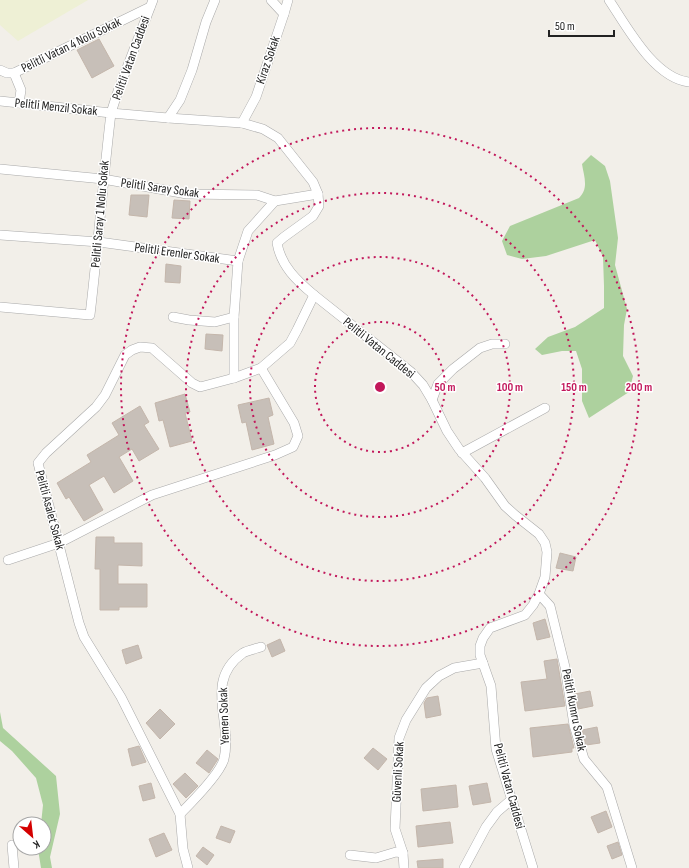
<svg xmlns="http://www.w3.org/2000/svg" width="689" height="868" font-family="'Sofia Sans Condensed',sans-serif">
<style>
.farmland{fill:#eef0d5}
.forest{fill:#add19e}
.building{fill:#c7bfb8;stroke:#c4b6ab}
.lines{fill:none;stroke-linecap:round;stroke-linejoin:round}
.street-casing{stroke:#a9a9a9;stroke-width:10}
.street{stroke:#fff;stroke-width:9}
.ring{fill:none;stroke:#c2185b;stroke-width:2;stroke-dasharray:2 4}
.labels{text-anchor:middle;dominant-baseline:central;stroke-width:3;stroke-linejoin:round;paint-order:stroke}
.street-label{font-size:13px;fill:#222;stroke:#fff}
.centre{fill:#c2185b;stroke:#fff;stroke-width:2}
.ring-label{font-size:12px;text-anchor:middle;font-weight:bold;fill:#c2185b;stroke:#fff;stroke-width:3;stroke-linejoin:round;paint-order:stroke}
</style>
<rect width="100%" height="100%" fill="#f2efe9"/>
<polygon class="farmland" points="0,0 88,0 18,41 0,25"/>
<g class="forest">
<path d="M 591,155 L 605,166 L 610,181 L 618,238 L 615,265 L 627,309 L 624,325 L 623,356 L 633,376 L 629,392 L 589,418 L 582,401 L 582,369 L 576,351 L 562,351 L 542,355 L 535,349 L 548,337 L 575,327 L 604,308 L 604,286 L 603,257 L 595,240 L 546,256 L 522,259 L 507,255 L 502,241 L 510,226 L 579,198 C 589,188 584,177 582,164 Z"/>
<polygon points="0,712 3,728 56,776 60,814 50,857 52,868 41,868 38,849 38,848 44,848 44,824 41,824 43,805 36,778 12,751 0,741"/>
</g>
<g class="building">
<polygon points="99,39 114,66 92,78 77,50"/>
<polygon points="131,195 149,195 147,217 129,215"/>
<polygon points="174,200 190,201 189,219 172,218"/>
<polygon points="166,264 181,266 180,283 165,282"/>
<polygon points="206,334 223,335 222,351 205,349"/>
<polygon points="185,394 190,412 185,413 192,441 170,447 163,420 159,421 155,403"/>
<polygon points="269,398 273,415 268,417 274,444 252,450 246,422 242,423 238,405"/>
<polygon points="140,406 149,422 144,425 159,449 139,461 132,449 119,457 133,481 114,493 104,476 89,485 103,510 84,521 69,497 66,499 57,483 91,462 87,455 119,435 112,423"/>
<polygon points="96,537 114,537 114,543 142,543 142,566 118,565 118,584 147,584 147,607 119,607 119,610 100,610 100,569 95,569"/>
<polygon points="560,553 576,557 573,571 556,568"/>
<polygon points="545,619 550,637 537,640 533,623"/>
<polygon points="280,639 285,651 272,657 267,645"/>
<polygon points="138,645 142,658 126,664 122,650"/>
<polygon points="557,659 565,706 525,711 521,682 547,679 544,661"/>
<polygon points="590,691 593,706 578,709 575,694"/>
<polygon points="438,696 441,715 426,718 424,703 427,698"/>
<polygon points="160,709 175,724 160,739 146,723"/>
<polygon points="568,724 574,748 572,748 572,752 533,757 530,728"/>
<polygon points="597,727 600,743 586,745 582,730"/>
<polygon points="139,746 146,762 132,766 128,749"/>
<polygon points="373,748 387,759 378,770 364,758"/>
<polygon points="207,750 218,759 209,773 196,763"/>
<polygon points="185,773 198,786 186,798 173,784"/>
<polygon points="151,783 155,798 143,801 139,786"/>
<polygon points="487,783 491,802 473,805 469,786"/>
<polygon points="456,785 458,807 423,811 421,789"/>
<polygon points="606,811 612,827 598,833 591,817"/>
<polygon points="450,822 453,843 418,847 416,826"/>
<polygon points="221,826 235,831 230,843 216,838"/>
<polygon points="164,833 172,850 156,857 149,839"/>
<polygon points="618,842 622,855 612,859 607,846"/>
<polygon points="203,847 214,855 207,865 196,856"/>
<polygon points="443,859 443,868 418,868 417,861"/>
</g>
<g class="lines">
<g class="street-casing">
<g id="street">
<path d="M 153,0 L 118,91 L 111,113 L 168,118 L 242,123 L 263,129 L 278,138 L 313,182 L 318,194 L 319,206 L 313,216 L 284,237 L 277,243 C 281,266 297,281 314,295 L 411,372 L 423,385 L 432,400 L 447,431 L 459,449 L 485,478 L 505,506 L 515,515 L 539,534 L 545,543 L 547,552 L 545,577 L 539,594 L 533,605 L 525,615 L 490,628 L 483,638 L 480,646 L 480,655 L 491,686 L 496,749 L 533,868"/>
<path d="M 609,0 C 627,27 654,78 689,82"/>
<polyline points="284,14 288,0"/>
<polyline points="0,70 7,73 14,73 21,90 19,103"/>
<polyline points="14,73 150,7"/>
<path d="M 0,101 L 111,113 C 103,180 98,247 90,315 L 0,307"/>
<polyline points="168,118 180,100 192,70 206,22 215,0"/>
<polyline points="242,123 256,97 284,14 271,0"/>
<polyline points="0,169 103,179 187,194 257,195 275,201 318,194"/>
<polyline points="0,235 99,242 238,261 234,317 234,378"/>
<polyline points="238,261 248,231 275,201"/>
<polyline points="173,317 189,320 215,322 234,317"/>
<polyline points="432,400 438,384 453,369 480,348 492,344 505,344"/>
<polyline points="462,453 545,408"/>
<polyline points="8,560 59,543 152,495 275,455 293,447 298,436 294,423 261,368"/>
<polyline points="539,594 550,606 565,667 574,725 584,759 607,787 632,868"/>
<path d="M 180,814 C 192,802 220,774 224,759 C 233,721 203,681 243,653 C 248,650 255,649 261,647"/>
<polyline points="12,845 14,868"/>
<polyline points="403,853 395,829 399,738 406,720 426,688 439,676 454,668 483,663"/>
<polyline points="350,855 376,858 396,852 403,853 404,868"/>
<polyline points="188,868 183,849 180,814 121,697 84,637 79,623 38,463 46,453 96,407 105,395 125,355 132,350 140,347 152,348 192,383 200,387 234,378 261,368 290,343 297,330 314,295"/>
<polyline points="464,868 486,827 497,812 511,800"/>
</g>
</g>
<use href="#street" class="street"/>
</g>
<g class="ring">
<circle cx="380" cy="387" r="65"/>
<circle cx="380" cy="387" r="130"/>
<circle cx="380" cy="387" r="194"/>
<circle cx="380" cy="387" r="259"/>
</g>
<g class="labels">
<g class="street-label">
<text transform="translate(71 45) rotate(-26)">Pelitli Vatan 4 Nolu Sokak</text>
<text transform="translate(131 58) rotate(-70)">Pelitli Vatan Caddesi</text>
<text transform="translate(268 60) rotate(-71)">Kiraz Sokak</text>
<text transform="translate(56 107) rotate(6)">Pelitli Menzil Sokak</text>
<text transform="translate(160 188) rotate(8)">Pelitli Saray Sokak</text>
<text transform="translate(100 214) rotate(-85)">Pelitli Saray 1 Nolu Sokak</text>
<text transform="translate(177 253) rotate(8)">Pelitli Erenler Sokak</text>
<text transform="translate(379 348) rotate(39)">Pelitli Vatan Caddesi</text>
<text transform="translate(50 510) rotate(75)">Pelitli Asalet Sokak</text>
<text transform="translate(574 710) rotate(79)">Pelitli Kumru Sokak</text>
<text transform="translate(224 716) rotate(-92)">Yemen Sokak</text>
<text transform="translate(398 772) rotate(-87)">Güvenli Sokak</text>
<text transform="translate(509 786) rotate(75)">Pelitli Vatan Caddesi</text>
</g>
</g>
<circle cx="380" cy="387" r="6" class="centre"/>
<g class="ring-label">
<text x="445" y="391">50 m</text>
<text x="510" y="391">100 m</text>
<text x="574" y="391">150 m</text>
<text x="639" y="391">200 m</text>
</g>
<g transform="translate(32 836) rotate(152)"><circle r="19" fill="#ffffff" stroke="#a7a7a7"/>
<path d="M0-3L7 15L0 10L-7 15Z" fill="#d40000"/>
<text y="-6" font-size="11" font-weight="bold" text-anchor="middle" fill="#222222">K</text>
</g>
<path d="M549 30v6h65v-6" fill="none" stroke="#222222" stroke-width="2"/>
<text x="555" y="30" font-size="12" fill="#222222" stroke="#ffffff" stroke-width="3" paint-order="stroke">50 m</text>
</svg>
